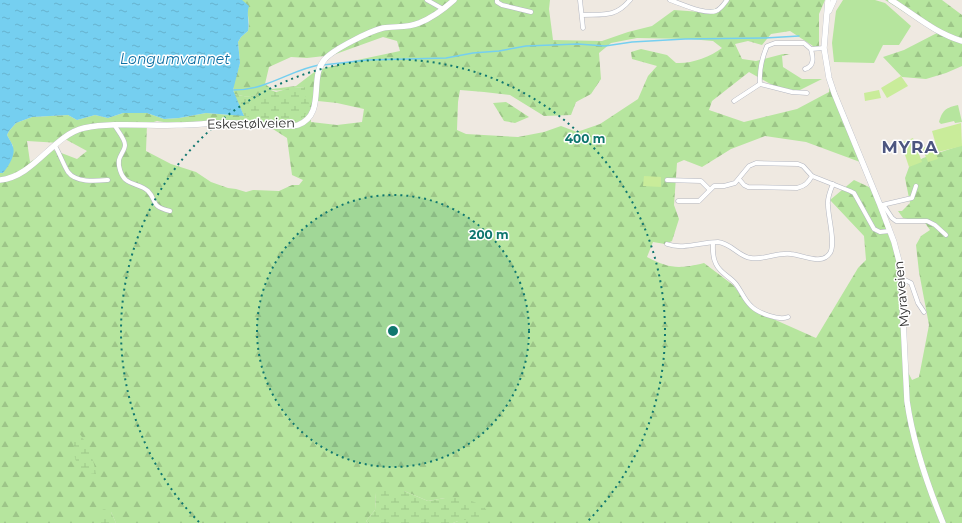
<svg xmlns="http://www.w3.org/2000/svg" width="962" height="523" font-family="Montserrat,sans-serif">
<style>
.forest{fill:url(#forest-firs);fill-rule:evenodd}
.wetland{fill:url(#wetland-marsh)}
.park{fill:#b6e59e}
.pitch{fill:#c9ec9a}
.water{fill:url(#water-ripples)}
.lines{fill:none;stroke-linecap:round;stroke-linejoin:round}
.stream{stroke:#75cff0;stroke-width:1.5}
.minor-casing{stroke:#b4b7c1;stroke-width:5}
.secondary-casing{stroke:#b4b7c1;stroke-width:6}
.minor{stroke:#fff;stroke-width:4}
.secondary{stroke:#fff;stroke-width:5.5}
.ring{fill:none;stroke:#0f766e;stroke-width:2;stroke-dasharray:2 4}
.labels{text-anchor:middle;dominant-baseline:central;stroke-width:3;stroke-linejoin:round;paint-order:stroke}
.street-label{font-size:13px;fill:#2e2e2e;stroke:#fff}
.water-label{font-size:14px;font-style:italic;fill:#0d6fa3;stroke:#fff}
.district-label{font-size:17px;font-weight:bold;letter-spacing:1px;fill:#4d5680;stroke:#fff}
.centre{fill:#0f766e;stroke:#fff;stroke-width:2}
.ring-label{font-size:12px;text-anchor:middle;font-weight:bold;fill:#0f766e;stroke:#fff;stroke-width:3;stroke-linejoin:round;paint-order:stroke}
</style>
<defs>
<pattern id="forest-firs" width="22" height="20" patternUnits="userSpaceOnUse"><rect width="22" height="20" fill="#b6e59e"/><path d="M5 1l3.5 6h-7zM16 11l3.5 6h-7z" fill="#9dc588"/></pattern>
<pattern id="wetland-marsh" width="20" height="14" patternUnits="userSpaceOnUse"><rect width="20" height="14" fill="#b6e59e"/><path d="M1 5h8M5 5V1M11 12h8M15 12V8" fill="none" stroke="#9dc588"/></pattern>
<pattern id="water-ripples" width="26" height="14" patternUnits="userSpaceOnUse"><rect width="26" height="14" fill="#75cff0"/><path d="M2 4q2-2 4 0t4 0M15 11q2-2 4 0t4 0" fill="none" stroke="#66b2ce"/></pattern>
</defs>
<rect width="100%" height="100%" fill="#efe9e1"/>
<g class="forest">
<path d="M 241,0 L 550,0 L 549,9 L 553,40 L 602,41 L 628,32 L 652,26 L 674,10 L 701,12 L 719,8 L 725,0 L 825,0 L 819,14 L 819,48 L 812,48 L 813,46 L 790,31 L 771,34 L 762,45 L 748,41 L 735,44 L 742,59 L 756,61 L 783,54 L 790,54 L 782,56 L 783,67 L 802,79 L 822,79 L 798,91 L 774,86 L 749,72 L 712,101 L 709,110 L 744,122 L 797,109 L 829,92 L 829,87 L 860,162 L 806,142 L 765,136 L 731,149 L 702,167 L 684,160 L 677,163 L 674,205 L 679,219 L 672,241 L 665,244 L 653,242 L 647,257 C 670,269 679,269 704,263 L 733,285 L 753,310 L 816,338 L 858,268 L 866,260 L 864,236 L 830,200 L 854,180 L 869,187 L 884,208 L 898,263 L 906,368 L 912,380 L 919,377 L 929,325 L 919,272 L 916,245 L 921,236 L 930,230 L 925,223 L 903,218 L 898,211 L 902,211 L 910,203 L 905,178 L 909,167 L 923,158 L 962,145 L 962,523 L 453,523 L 458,521 L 445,498 L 428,501 L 404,491 L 376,493 L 375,510 L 366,521 L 368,523 L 116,523 L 111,512 L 99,514 L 99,523 L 0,523 L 0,173 L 3,173 L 13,146 L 7,135 L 9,131 L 16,123 L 32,117 L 68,115 L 77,120 L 95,115 L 108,118 L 123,113 L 147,113 L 164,119 L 179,118 L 206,113 L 230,115 L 239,114 L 273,122 L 304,96 L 305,87 C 292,87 280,93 268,89 C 256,97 249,98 234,94 L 233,86 L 240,63 L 238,42 L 241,37 L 248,31 C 250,20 248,9 241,0 ZM 383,37 L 397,41 L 400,51 L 348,62 L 338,63 L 338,65 L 317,70 L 296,86 L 272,89 L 265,84 L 269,67 L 291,57 L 307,58 L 333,55 ZM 637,38 L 689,39 L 713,41 L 722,48 C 710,57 691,64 676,63 L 667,55 L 641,49 L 631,52 L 632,59 L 657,66 L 648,76 L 638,99 L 600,124 L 577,132 L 561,126 L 544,132 L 518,137 L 466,134 L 457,130 L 458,102 L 460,90 L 484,92 L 510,95 L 544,116 L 571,115 L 576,102 L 591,94 L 601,79 L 599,53 L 611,43 ZM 318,101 L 337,103 L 364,109 L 362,122 L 337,125 L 311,122 L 311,114 ZM 157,121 L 170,123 L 213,121 L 265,124 L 287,138 L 292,175 L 303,180 L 299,185 L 292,185 L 279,191 L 253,190 L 246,192 L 236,189 L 228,188 L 211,182 L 196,172 L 171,164 L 146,151 L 147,124 ZM 65,139 L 87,151 L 77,159 L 51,149 L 30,162 L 27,141 L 60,143 Z"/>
<polygon points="885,0 942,0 962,15 962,66 946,73 926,79 902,77 883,57 904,50 937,33"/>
<polygon points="506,102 529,117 515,123 504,121 493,103"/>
</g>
<g class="wetland">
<path d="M 305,87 L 305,96 L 309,103 C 309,106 309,110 307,112 C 297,131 260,119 244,116 L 234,94 C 249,98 256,97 268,89 L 276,92 L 290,88 Z"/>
<path d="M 79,433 C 88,444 94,460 96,474 C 74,473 73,455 74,438 Z"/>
<polygon points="382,488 404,491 428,501 445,498 463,497 483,506 489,513 485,517 458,521 453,523 368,523 366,521 375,510 376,493"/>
<polygon points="104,509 111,512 116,523 99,523 99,514 97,513"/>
</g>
<g class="park">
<polygon points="843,0 875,0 885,3 911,26 899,45 883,45 874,63 834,62 832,43 836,11"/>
<path d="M 958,105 L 962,122 L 955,123 L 954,121 L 941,124 L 939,122 C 943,109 946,108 958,105 Z"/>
</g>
<g class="pitch">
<polygon points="901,76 908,86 887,98 881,88"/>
<polygon points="879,90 881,98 865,101 864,93"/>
<polygon points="961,123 962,146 938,152 932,131"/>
<polygon points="913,138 922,162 909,167 901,143"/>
<polygon points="932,144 938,159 928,162 922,148"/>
<polygon points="644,176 661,177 661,187 643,186"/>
</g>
<path class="water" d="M 0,0 L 242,0 L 249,6 C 246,14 250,23 248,31 L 241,37 L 238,42 L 240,63 L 233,90 L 244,116 L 206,113 L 179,118 L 164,119 L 147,113 L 123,113 L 108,118 L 95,115 L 77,120 L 68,115 L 32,117 L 16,123 L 9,131 L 7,135 C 9,139 12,143 13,147 C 16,155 8,167 3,173 L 0,173 Z"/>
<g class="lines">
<g class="stream">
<polyline points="323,65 367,60 446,58 473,53 499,51 526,46 578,44 605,46 632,42 685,39 765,38 799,36"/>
<path d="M 233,90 C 244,90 256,88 266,84 C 284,78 301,68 319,65"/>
</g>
<g class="minor-casing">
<g id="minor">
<polyline points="427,0 443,9"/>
<polyline points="497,0 497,2 502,5 531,12"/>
<polyline points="580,0 583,28"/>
<path d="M 670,0 C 682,4 705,15 716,11 C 721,9 724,4 727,0"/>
<path d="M 582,15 C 603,14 615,18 630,0"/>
<path d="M 805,69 C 815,66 813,57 811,49"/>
<path d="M 807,93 L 792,92 L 760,84 C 759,71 762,58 767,46 L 775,43 L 804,43 L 811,49 L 824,48"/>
<polyline points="734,101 760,84"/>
<path d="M 115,126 C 118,131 125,139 125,145 C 125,150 120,155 119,160 C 118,166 121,176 126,180 C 132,185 142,185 148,191 C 158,201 149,206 170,211"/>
<path d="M 55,146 C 60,154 63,164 68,172 C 76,183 96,181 108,180"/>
<polyline points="812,176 850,191 854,193 874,229 880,232 890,231"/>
<polyline points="667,180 701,181 709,189"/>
<path d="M 678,201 L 699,201 L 714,186 L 724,186 L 735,183 L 749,166 L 756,163 L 798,164 L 803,166 L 812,176 C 808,183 805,186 797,188 L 748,187 L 744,185 L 739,179"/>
<polyline points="882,205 912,198 916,186"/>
<polyline points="884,206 892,218 896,221 927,221 935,225 946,235"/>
<path d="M 713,243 C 713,250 712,257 716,264 C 720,273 729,276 735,283 C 741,290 744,300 751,306 C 758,313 779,321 788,317"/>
<path d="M 667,244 C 683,250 701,242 718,242 C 731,243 739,257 751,258 C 764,260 778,252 791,254 C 803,255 822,266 830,253 C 836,244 828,217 828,205 C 827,198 830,191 833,184"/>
<polyline points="901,278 911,283 918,303 924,312"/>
</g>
</g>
<g class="secondary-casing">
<g id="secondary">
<path d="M 828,0 L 824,48 L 829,78 L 834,93 L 880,205 L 894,242 L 899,261 L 901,278 L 907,401 C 913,443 927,484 943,523"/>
<path d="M 891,0 C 915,15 935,33 962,41"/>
<polyline points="829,11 834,0"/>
<path d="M 0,180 C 34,177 53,135 84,128 C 113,122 147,126 177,125 C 196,125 215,122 234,123 C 248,123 287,129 298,125 C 327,114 308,77 325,59 C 334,49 370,31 383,28 C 395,26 408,28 419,23 C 432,18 444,9 454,0"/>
</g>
</g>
<use href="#minor" class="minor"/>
<use href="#secondary" class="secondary"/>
</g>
<circle cx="393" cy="331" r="136" fill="#0f766e" fill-opacity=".12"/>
<g class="ring">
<circle cx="393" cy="331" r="136"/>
<path d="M199 522A272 272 0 1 1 587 522"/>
</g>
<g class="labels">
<g class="street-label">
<text transform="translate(251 123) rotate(-1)">Eskestølveien</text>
<text transform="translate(901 294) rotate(-95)">Myraveien</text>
</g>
<g class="water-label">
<text x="175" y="59">Longumvannet</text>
</g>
<g class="district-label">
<text x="910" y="147">MYRA</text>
</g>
</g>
<circle cx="393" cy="331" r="6" class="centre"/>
<g class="ring-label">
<text x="585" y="143">400 m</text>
<text x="489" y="239">200 m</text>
</g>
</svg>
